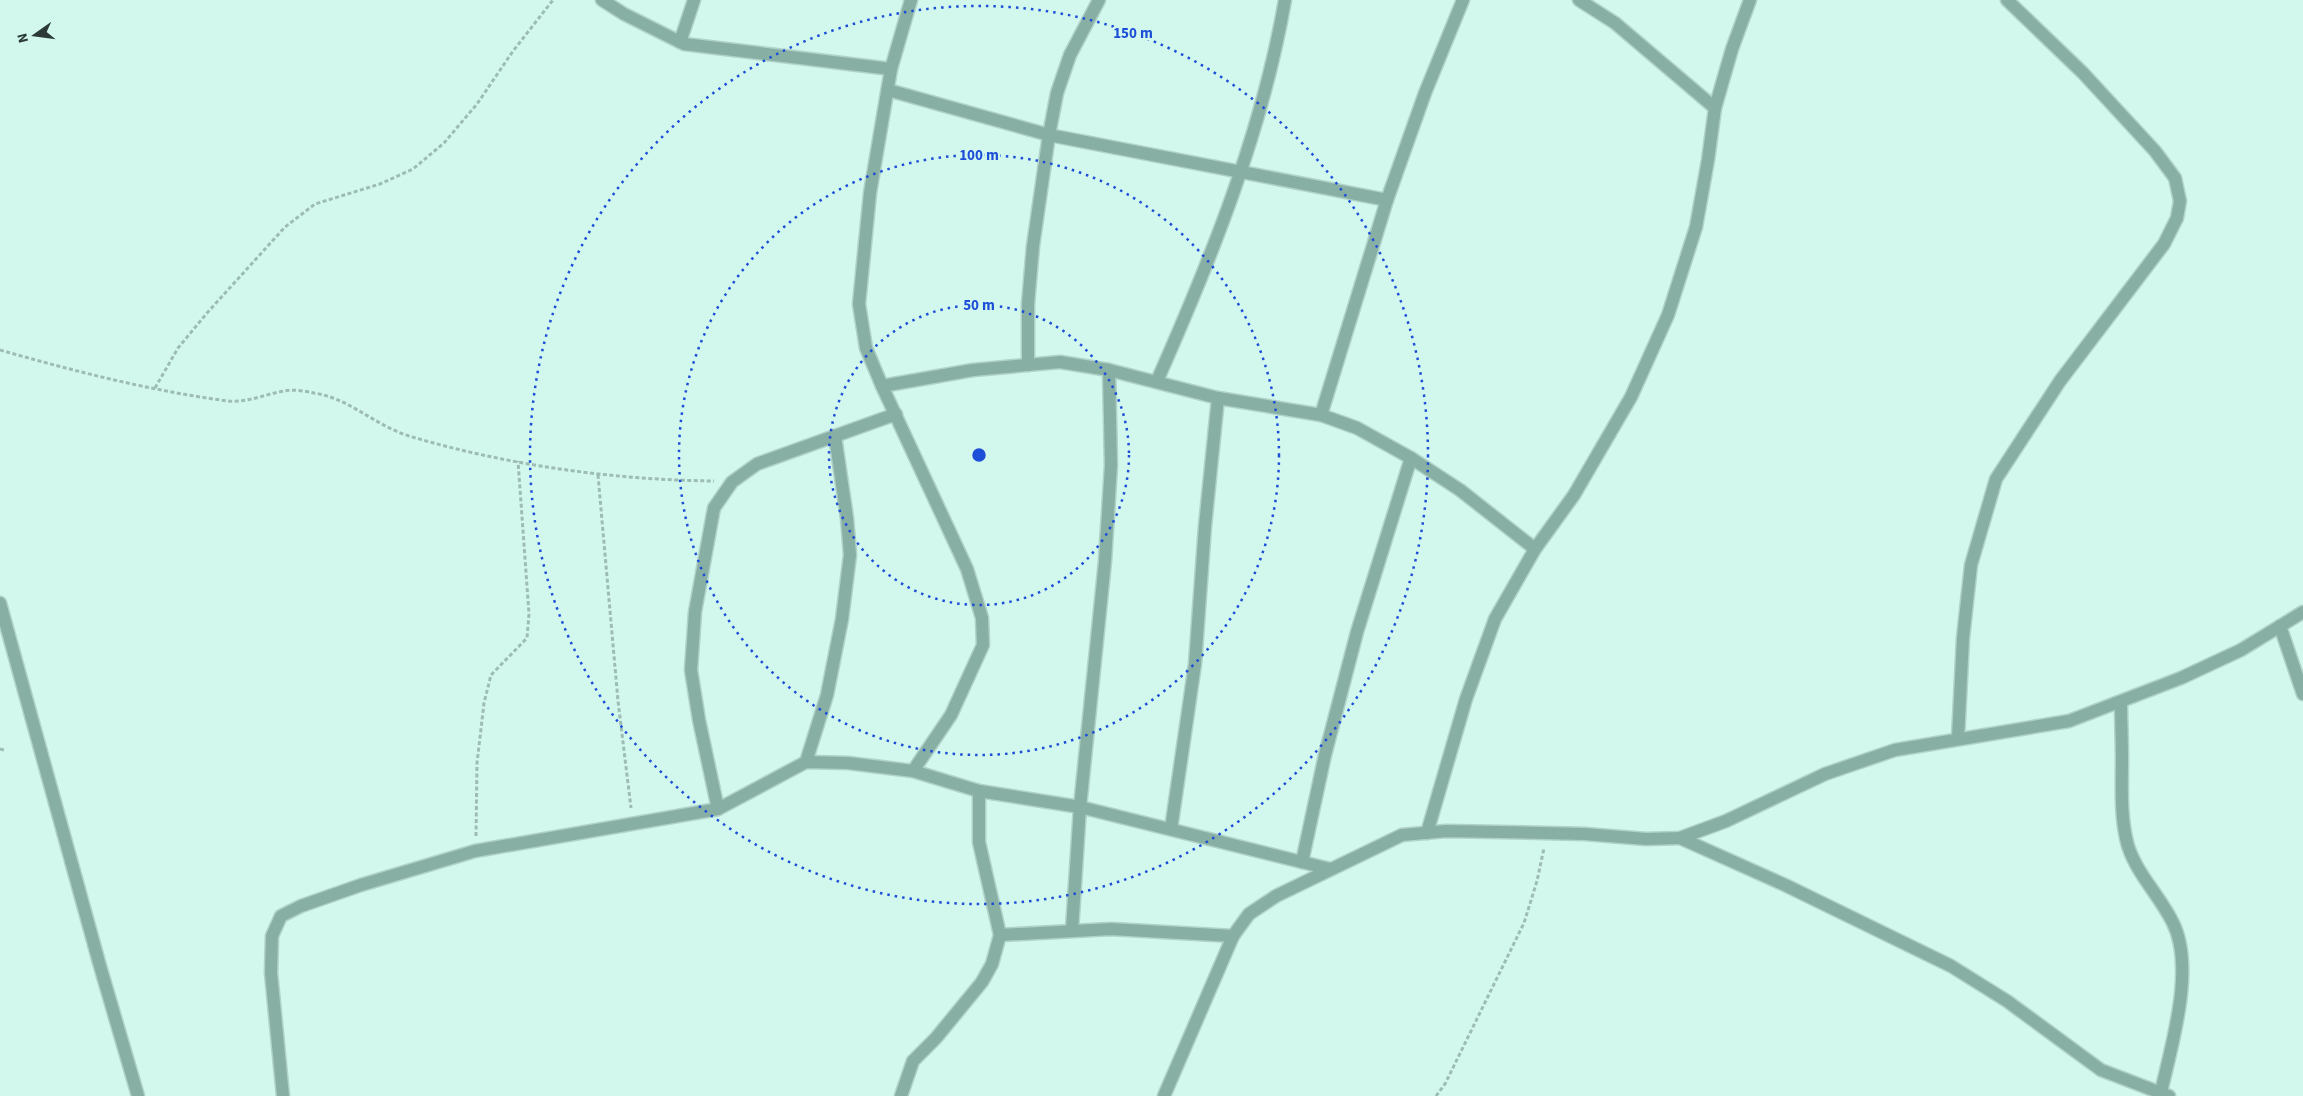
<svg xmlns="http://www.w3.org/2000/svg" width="2303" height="1096" font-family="'Source Sans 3',sans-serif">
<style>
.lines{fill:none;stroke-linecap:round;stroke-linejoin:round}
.minor-casing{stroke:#b1d2c8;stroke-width:15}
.path{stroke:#9dbcb3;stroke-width:3;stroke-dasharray:4 2.5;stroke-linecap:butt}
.minor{stroke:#88afa4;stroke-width:12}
.ring{fill:none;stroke:#1d4ed8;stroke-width:2.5;stroke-dasharray:2.5 5}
.centre{fill:#1d4ed8;stroke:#d2f8ed;stroke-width:2.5}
.ring-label{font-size:15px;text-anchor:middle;font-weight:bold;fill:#1d4ed8;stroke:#d2f8ed;stroke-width:4.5;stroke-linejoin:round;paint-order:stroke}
</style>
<rect width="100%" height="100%" fill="#d2f8ed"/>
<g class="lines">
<g class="minor-casing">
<g id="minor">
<polyline points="602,0 624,14 684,44 891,69"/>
<polyline points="911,0 891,69 870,193 859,304 866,348 882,386 967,569 982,618 983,645 951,715 913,771"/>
<polyline points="1579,0 1615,23 1715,108"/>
<polyline points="680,42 694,0"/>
<polyline points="888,90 1049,135 1387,200"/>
<polyline points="1028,365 1028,304 1033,246 1049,135 1057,93 1070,55 1099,0"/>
<path d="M 1157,381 C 1211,259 1262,133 1285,0"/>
<polyline points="882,386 973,370 1060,362 1109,370 1218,398 1321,415 1357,428 1411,458 1460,490 1535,549"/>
<polyline points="1321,415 1387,200 1425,93 1463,0"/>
<polyline points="0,603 100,966 138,1096"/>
<polyline points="2280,626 2303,694"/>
<path d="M 2121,702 C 2121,721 2122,740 2122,759 C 2122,787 2120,818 2128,846 C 2137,874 2159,895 2172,921 C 2196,966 2172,1043 2161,1092"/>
<polyline points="1958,738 1963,638 1971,565 1996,479 2060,381 2164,244 2177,218 2180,201 2175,178 2155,151 2083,73 2007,0"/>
<polyline points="806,762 827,695 842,619 850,555 847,518 835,436"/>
<polyline points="718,809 699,720 691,670 695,612 714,508 732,482 757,464 896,414"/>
<polyline points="1171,829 1195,664 1205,526 1218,398"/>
<polyline points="1427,833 1466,699 1495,619 1535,549 1574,495 1631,397 1668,315 1696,227 1708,160 1715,108 1732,49 1750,0"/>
<polyline points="1680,838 1785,885 1951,966 2007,1001 2101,1070 2169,1096"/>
<polyline points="1302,862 1325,755 1357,632 1411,458"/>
<polyline points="1072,930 1080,807 1105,561 1111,465 1109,370"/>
<polyline points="1000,935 1111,929 1233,936"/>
<polyline points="283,1096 271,973 272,936 281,916 301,906 361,885 475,851 718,809 806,762 848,763 913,771 979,791 1080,807 1330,869"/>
<polyline points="901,1096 913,1061 936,1038 982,982 992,964 1000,935 979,842 979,791"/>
<polyline points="1164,1096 1233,936 1249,914 1276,896 1402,835 1446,831 1500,832 1585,834 1646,839 1680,838 1726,821 1825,774 1895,750 2069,721 2181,678 2241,650 2303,612"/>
</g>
</g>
<g class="path">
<path d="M 0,350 C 74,371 151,391 228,401 C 248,403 265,394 284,391 C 293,389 305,391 314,393 C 349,398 374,425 409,436 C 506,465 613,480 714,481"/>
<polyline points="155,388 178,348 207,313 285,227 315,204 380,184 413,169 444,143 477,104 513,51 553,0"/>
<polyline points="598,475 618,701 631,808"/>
<polyline points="0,749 4,750"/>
<polyline points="476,836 477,763 484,703 491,675 527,638 529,614 518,461"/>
<polyline points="1436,1096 1445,1084 1524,923 1537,881 1544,848"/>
</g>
<use href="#minor" class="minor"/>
</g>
<g class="ring">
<circle cx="979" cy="455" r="150"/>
<circle cx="979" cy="455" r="300"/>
<circle cx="979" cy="455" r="449"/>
</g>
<circle cx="979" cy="455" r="8" class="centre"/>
<g class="ring-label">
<text x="1133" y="38">150 m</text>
<text x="979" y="160">100 m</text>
<text x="979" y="310">50 m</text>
</g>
<g transform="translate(35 35) rotate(256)" stroke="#d2f8ed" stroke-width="4" paint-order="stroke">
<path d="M0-4L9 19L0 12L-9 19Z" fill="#2b3a36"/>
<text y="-8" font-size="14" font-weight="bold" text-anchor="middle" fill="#2b3a36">N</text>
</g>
</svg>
